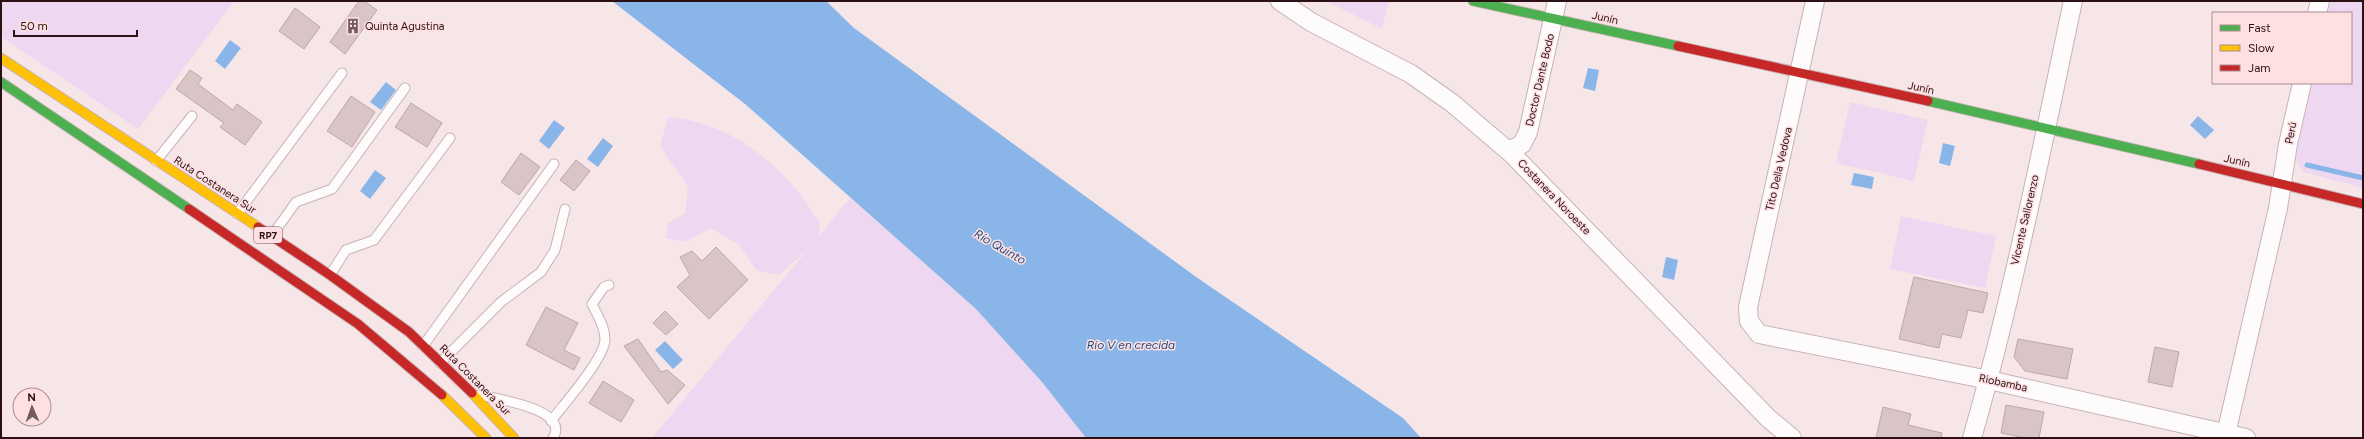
<svg xmlns="http://www.w3.org/2000/svg" width="2364" height="439" font-family="Figtree,sans-serif">
<style>
.green{fill:#eed8f1}
.water{fill:#8ab5e9}
.lines{fill:none;stroke-linecap:round;stroke-linejoin:round}
.stream{stroke:#8ab5e9;stroke-width:5}
.building{fill:#d9c4c6;stroke:#bca7aa}
.lane-casing{stroke:#c8b3b5;stroke-width:11}
.street-casing{stroke:#c8b3b5;stroke-width:20}
.fast-casing{stroke:#c8b3b5;stroke-width:11}
.slow-casing{stroke:#c8b3b5;stroke-width:11}
.jam-casing{stroke:#c8b3b5;stroke-width:11}
.lane{stroke:#fefbfc;stroke-width:9}
.street{stroke:#fefbfc;stroke-width:18}
.fast{stroke:#4caf50;stroke-width:9}
.slow{stroke:#ffc107;stroke-width:9}
.jam{stroke:#c62828;stroke-width:9}
.labels{text-anchor:middle;dominant-baseline:central;stroke-width:3;stroke-linejoin:round;paint-order:stroke}
.shield{fill:#fedfe2;stroke:#6a4f52;stroke-width:1}
.shield-label{font-size:10px;font-weight:bold;fill:#2b1115}
.street-label{font-size:11px;fill:#2b1115;stroke:#fedfe2}
.poi-label{font-size:11px;fill:#2b1115;stroke:#fedfe2;text-anchor:start}
.water-label{font-size:12px;font-style:italic;fill:#1c4c7b;stroke:#fedfe2}
</style>
<rect width="100%" height="100%" fill="#f7e6e8"/>
<g class="green">
<polygon points="1,1 234,1 138,129 1,37"/>
<polygon points="1326,1 1389,1 1382,29"/>
<polygon points="2330,1 2363,1 2363,188 2303,172 2295,160 2312,83 2351,83 2351,13 2327,13"/>
<polygon points="1850,102 1928,120 1914,181 1836,163"/>
<path d="M 668,117 C 716,121 755,145 788,180 C 800,192 809,208 820,222 L 819,236 L 850,198 L 976,309 L 1042,382 L 1086,438 L 652,438 L 808,249 L 779,275 L 757,271 L 738,244 L 710,228 L 685,242 L 666,238 L 668,223 L 685,213 L 688,187 L 660,146 Z"/>
<polygon points="1901,216 1996,236 1985,288 1890,269"/>
</g>
<g class="water">
<polygon points="612,1 826,1 854,28 1199,279 1403,418 1421,438 1086,438 1042,382 976,309 745,104"/>
<polygon points="230,40 241,48 225,69 215,61"/>
<polygon points="1588,68 1599,70 1595,91 1583,88"/>
<polygon points="386,82 396,90 381,110 370,102"/>
<polygon points="2198,116 2214,130 2205,139 2190,125"/>
<polygon points="554,120 565,128 549,149 539,141"/>
<polygon points="603,138 613,146 598,167 587,159"/>
<polygon points="1943,143 1955,146 1950,166 1939,163"/>
<polygon points="375,170 386,178 370,199 360,191"/>
<polygon points="1854,173 1874,177 1872,189 1851,185"/>
<polygon points="1666,257 1678,260 1674,280 1662,277"/>
<polygon points="665,341 683,360 673,369 655,350"/>
</g>
<g class="lines">
<polyline class="stream" points="2307,165 2363,178"/>
</g>
<g class="building">
<polygon points="359,1 364,1 377,10 345,54 330,42"/>
<polygon points="295,8 320,27 304,49 279,31"/>
<polygon points="190,70 202,78 198,84 233,110 237,104 262,122 245,145 220,127 224,123 176,89"/>
<polygon points="351,96 375,112 352,147 327,131"/>
<polygon points="411,103 442,123 427,147 395,127"/>
<polygon points="521,153 540,167 519,195 501,182"/>
<polygon points="576,160 590,171 574,191 560,180"/>
<polygon points="716,247 748,280 709,319 677,287 690,275 680,257 692,251 702,261"/>
<polygon points="1914,277 1988,293 1983,313 1968,310 1961,338 1942,334 1939,348 1899,339"/>
<polygon points="546,307 578,323 564,350 580,358 574,370 526,345"/>
<polygon points="665,311 678,324 666,335 653,323"/>
<polygon points="638,339 661,372 667,370 685,385 668,404 624,346"/>
<polygon points="2018,339 2073,349 2067,379 2025,371 2014,357"/>
<polygon points="2155,347 2179,352 2172,387 2148,382"/>
<polygon points="603,381 634,400 621,422 589,403"/>
<polygon points="2006,405 2044,412 2039,438 2026,438 2001,433"/>
<polygon points="1883,407 1911,414 1908,425 1942,433 1941,438 1876,438"/>
</g>
<g class="lines">
<g class="lane-casing">
<g id="lane">
<polyline points="156,161 192,116"/>
<polyline points="237,214 342,73"/>
<polyline points="271,237 296,202 332,189 405,88"/>
<polyline points="330,275 346,250 374,240 450,138"/>
<polyline points="423,346 554,164"/>
<polyline points="440,363 501,302 541,272 555,250 565,209"/>
<path d="M 480,395 C 496,399 571,409 553,438"/>
<path d="M 551,421 C 564,404 605,358 605,339 C 605,326 597,315 592,304 L 604,287 L 609,285"/>
</g>
</g>
<g class="street-casing">
<g id="street">
<polyline points="1280,1 1311,22 1411,74 1452,103 1513,155 1768,418 1792,438"/>
<polyline points="1815,1 1748,307 1749,321 1759,334 1989,380 2246,438"/>
<polyline points="2317,13 2320,1"/>
<polyline points="1509,151 1522,144 1528,132 1557,1"/>
<polyline points="2226,434 2278,208 2288,144 2302,83"/>
<path d="M 1972,438 C 2013,295 2042,147 2073,1"/>
</g>
</g>
<g class="fast-casing">
<g id="fast">
<polyline points="1473,1 1678,46"/>
<polyline points="1,82 189,209"/>
<polyline points="1928,101 2199,164"/>
</g>
</g>
<g class="slow-casing">
<g id="slow">
<polyline points="1,58 258,227"/>
<polyline points="472,393 514,438"/>
<polyline points="442,395 486,438"/>
</g>
</g>
<g class="jam-casing">
<g id="jam">
<polyline points="1678,46 1928,101"/>
<polyline points="2199,164 2363,204"/>
<polyline points="189,209 358,324 442,395"/>
<polyline points="258,227 330,275 409,332 472,393"/>
</g>
</g>
<use href="#lane" class="lane"/>
<use href="#street" class="street"/>
<use href="#fast" class="fast"/>
<use href="#slow" class="slow"/>
<use href="#jam" class="jam"/>
</g>
<defs>
<g id="building-bare" transform="scale(1.2)"><path d="M-4-6H4V6H1V3H-1V6H-4ZM-2.5-4.3h1.7v1.8h-1.7ZM.8-4.3h1.7v1.8H.8ZM-2.5-1h1.7V.8h-1.7ZM.8-1h1.7V.8H.8Z" fill="#725c5f" stroke="#fedfe2" stroke-width="2.5" paint-order="stroke"/></g>
</defs>
<g fill-rule="evenodd">
<use href="#building-bare" x="353" y="26"/>
</g>
<g class="labels">
<rect class="shield" x="254" y="227" width="28" height="16" rx="3"/>
<g class="shield-label">
<text x="268" y="235">RP7</text>
</g>
<g class="street-label">
<text transform="translate(1605 18) rotate(13)">Junín</text>
<text transform="translate(1540 80) rotate(-77)">Doctor Dante Bodo</text>
<text transform="translate(1921 88) rotate(12)">Junín</text>
<text transform="translate(2291 133) rotate(-79)">Perú</text>
<text transform="translate(2237 161) rotate(13)">Junín</text>
<text transform="translate(1779 169) rotate(-77)">Tito Della Vedova</text>
<text transform="translate(215 185) rotate(33)">Ruta Costanera Sur</text>
<text transform="translate(1554 197) rotate(46)">Costanera Noroeste</text>
<text transform="translate(2025 220) rotate(-77)">Vicente Sallorenzo</text>
<text transform="translate(475 380) rotate(45)">Ruta Costanera Sur</text>
<text transform="translate(2003 383) rotate(12)">Riobamba</text>
</g>
<g class="poi-label">
<text x="365" y="26">Quinta Agustina</text>
</g>
<g class="water-label">
<text transform="translate(1000 247) rotate(30)">Río Quinto</text>
<text x="1131" y="345">Río V en crecida</text>
</g>
</g>
<rect width="2364" height="439" fill="none" stroke="#2b1115" stroke-width="4"/>
<rect x="2212" y="12" width="140" height="72" fill="#fedfe2" stroke="#aa8d90"/>
<rect x="2220" y="25" width="20" height="6" fill="#4caf50" stroke="#aa8d90"/>
<text x="2248" y="32" font-size="12" fill="#2b1115">Fast</text>
<rect x="2220" y="45" width="20" height="6" fill="#ffc107" stroke="#aa8d90"/>
<text x="2248" y="52" font-size="12" fill="#2b1115">Slow</text>
<rect x="2220" y="65" width="20" height="6" fill="#c62828" stroke="#aa8d90"/>
<text x="2248" y="72" font-size="12" fill="#2b1115">Jam</text>
<g transform="translate(32 407) rotate(358)"><circle r="19" fill="#fedfe2" stroke="#aa8d90"/>
<path d="M0-3L7 15L0 10L-7 15Z" fill="#725c5f"/>
<text y="-6" font-size="11" font-weight="bold" text-anchor="middle" fill="#2b1115">N</text>
</g>
<path d="M14 30v6h123v-6" fill="none" stroke="#2b1115" stroke-width="2"/>
<text x="20" y="30" font-size="12" fill="#2b1115" stroke="#fedfe2" stroke-width="3" paint-order="stroke">50 m</text>
</svg>
